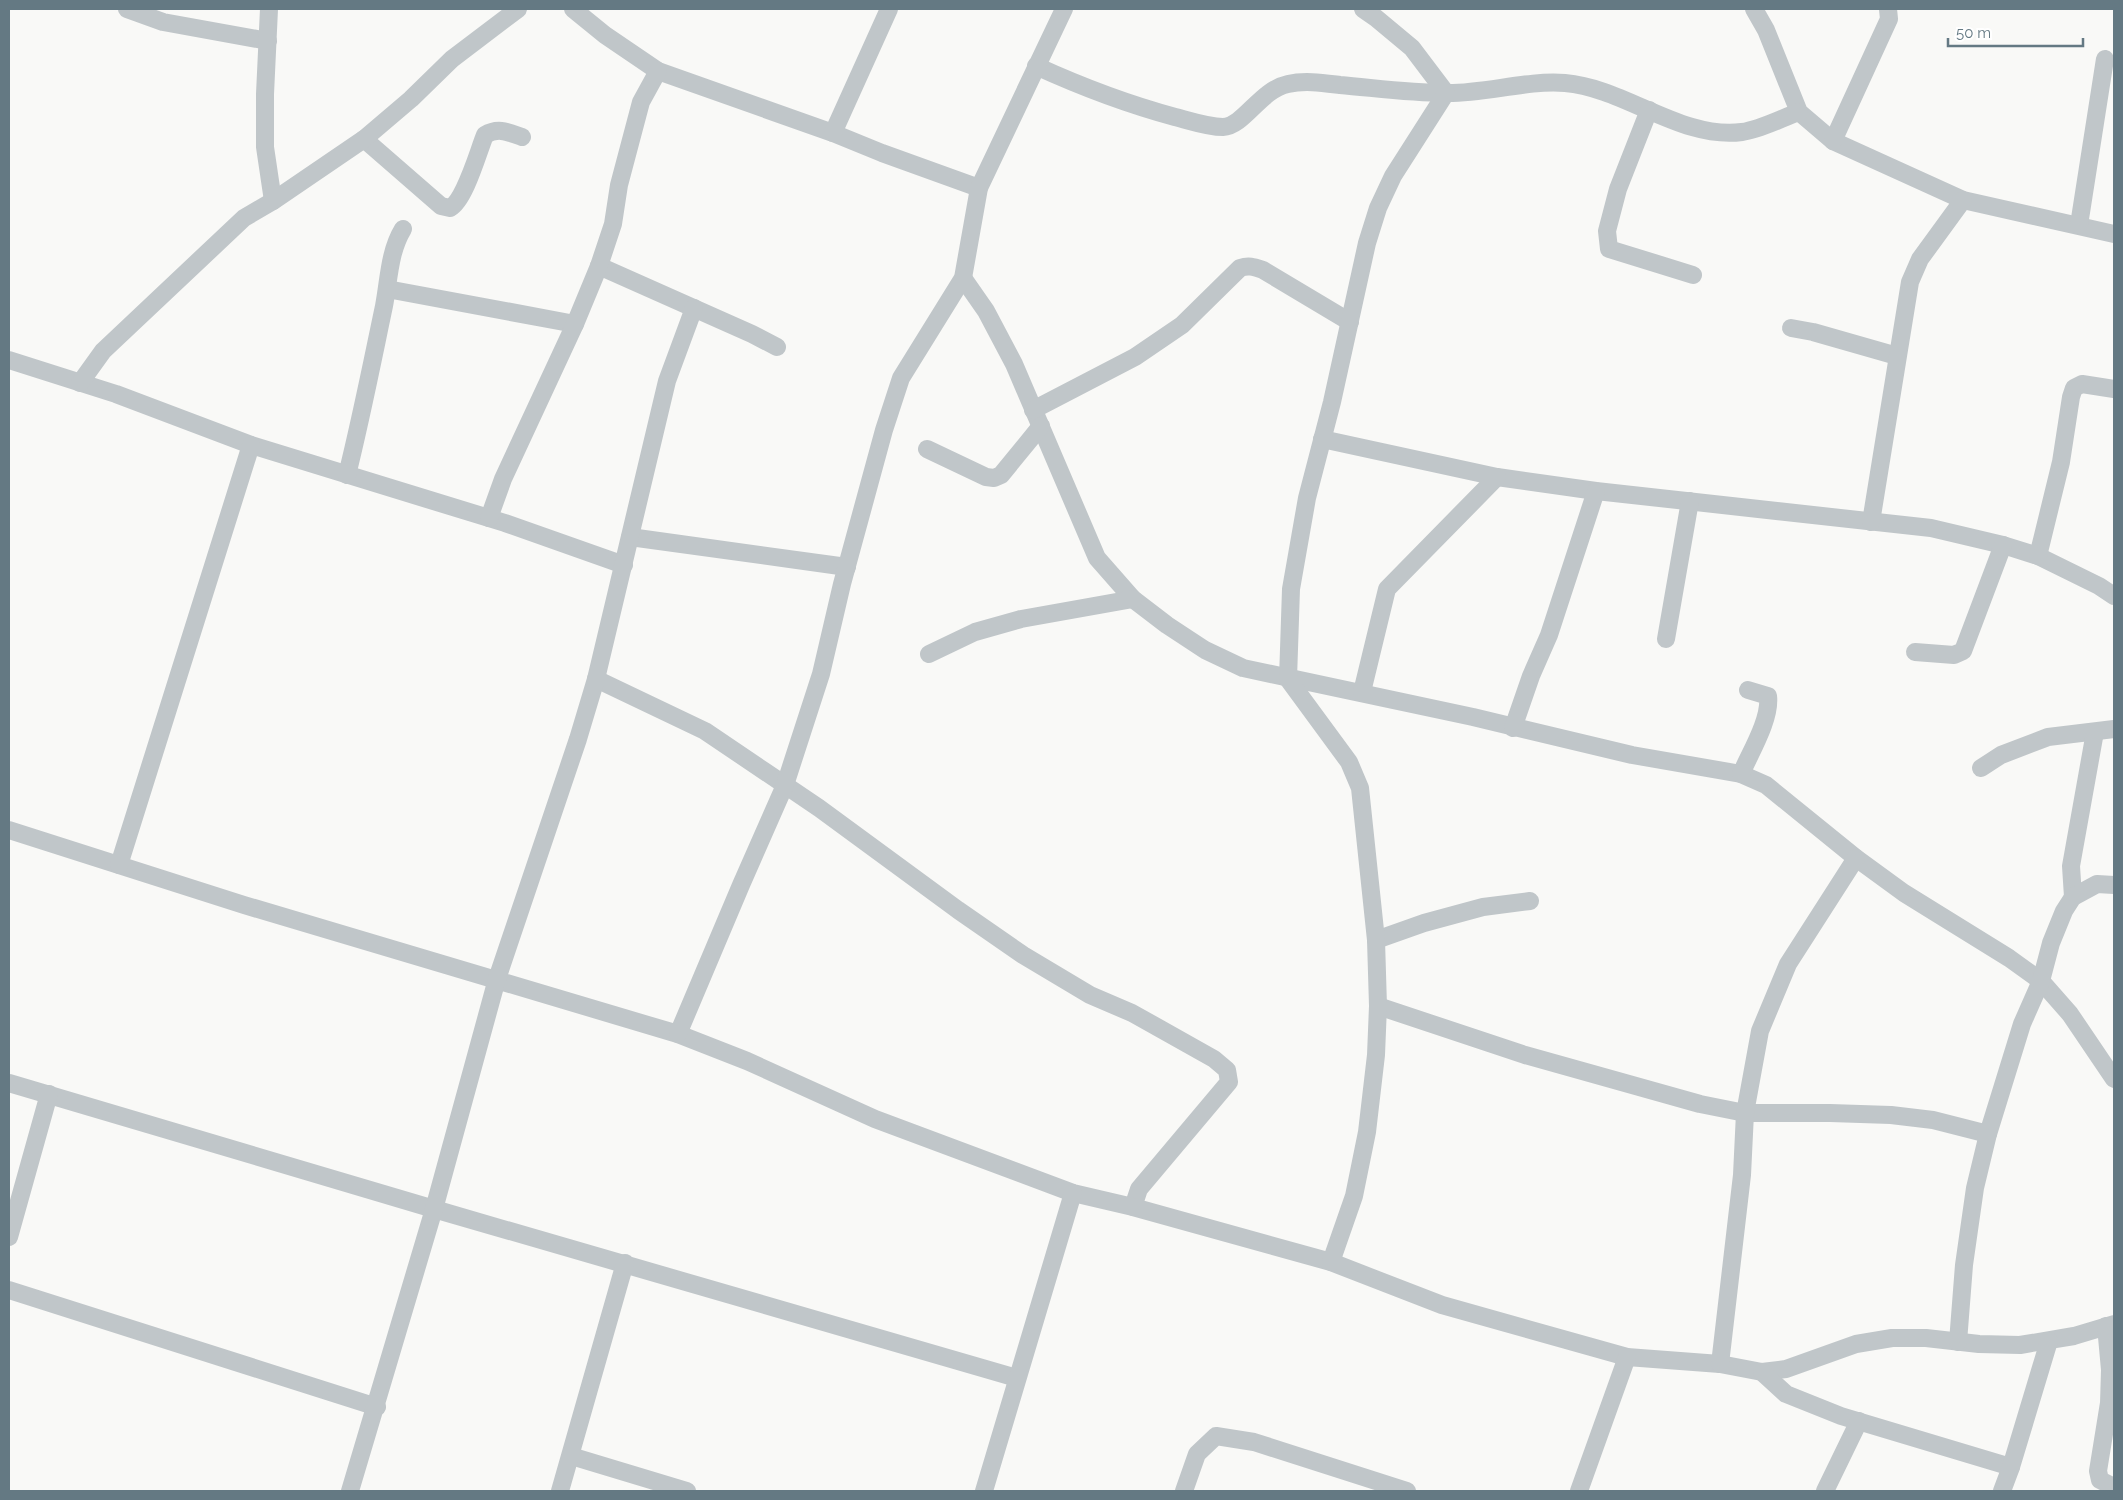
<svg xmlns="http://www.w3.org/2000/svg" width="2123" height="1500" font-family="Raleway,sans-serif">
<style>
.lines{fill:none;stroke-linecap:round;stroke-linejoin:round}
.street{stroke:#c0c6c9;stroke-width:18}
</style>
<rect width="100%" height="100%" fill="#f9f9f7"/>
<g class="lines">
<g class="street">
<polyline points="127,9 163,22 268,41"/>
<polyline points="269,9 265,94 265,147 273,201"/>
<polyline points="573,9 605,35 658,71 833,133 882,153 979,188"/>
<polyline points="1754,9 1766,30 1799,112 1833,141 1963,200 2114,234"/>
<path d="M 1036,66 C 1082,87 1127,104 1175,117 C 1191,121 1207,127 1223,127 C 1244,126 1260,90 1288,84 C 1305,80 1324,83 1340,85 C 1375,88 1410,93 1445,93 C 1485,94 1525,80 1565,83 C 1625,88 1681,140 1742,132 C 1759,130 1782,118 1799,112"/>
<polyline points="1649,110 1618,189 1607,231 1609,249 1693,275"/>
<polyline points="833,133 889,9"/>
<path d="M 364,139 L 441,206 L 450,208 C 465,200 478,152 485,135 C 498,127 508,132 522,137"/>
<polyline points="1833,141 1889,19 1888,9"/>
<polyline points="2079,225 2105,59"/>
<polyline points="599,266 752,334 777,347"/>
<polyline points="963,278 986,311 1014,364 1097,558 1133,599 1167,625 1205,650 1243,668 1473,717 1632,755 1741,774 1766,785 1856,858 1904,893 2009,958 2041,981 2070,1014 2114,1079"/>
<polyline points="387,289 575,324"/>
<polyline points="1791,328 1813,332 1897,356"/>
<polyline points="9,360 116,394 251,445 505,523 624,565"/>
<polyline points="80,383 103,351 244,218 273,201 364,139 411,99 452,59 518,9"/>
<path d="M 1033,410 L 1135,357 L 1182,325 L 1240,268 C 1249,265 1254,267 1263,270 L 1350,322"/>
<polyline points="1322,439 1497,477 1596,491 1931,528 2003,545 2038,556 2099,586 2114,596"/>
<polyline points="927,449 986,477 994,478 1001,475 1041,426"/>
<path d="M 347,475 C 361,419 372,363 384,306 C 389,280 389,252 403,229"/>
<polyline points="489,518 503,479 575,324 599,266 613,224 619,185 641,102 658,71"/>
<polyline points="1871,522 1910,282 1920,259 1963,200"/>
<polyline points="630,537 847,567"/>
<polyline points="2038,556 2061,462 2071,397 2074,388 2082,384 2114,389"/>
<polyline points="1666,639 1690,501"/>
<polyline points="1915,652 1954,655 1963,651 2003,545"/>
<polyline points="929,654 975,632 1021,619 1133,599"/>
<polyline points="596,679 705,731 819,808 958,910 1023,955 1090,995 1132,1013 1214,1059 1227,1070 1229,1082 1139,1189 1133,1207"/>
<polyline points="1362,692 1387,589 1497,477"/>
<polyline points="1513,728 1531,676 1549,635 1596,491"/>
<polyline points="1981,768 2001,755 2048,737 2114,729"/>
<path d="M 1741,774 C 1750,753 1771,719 1768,696 L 1748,690"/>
<polyline points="9,830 244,905 678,1034 747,1061 875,1119 1073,1193 1133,1207 1331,1262 1442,1305 1627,1357 1720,1364 1762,1372 1786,1369 1856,1344 1892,1338 1926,1338 1979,1344 2020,1345 2074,1336 2114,1324"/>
<polyline points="119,865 251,445"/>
<polyline points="2073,897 2071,866 2095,732"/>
<polyline points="1376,940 1424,923 1483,907 1530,901"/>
<polyline points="1378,1006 1525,1055 1700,1104 1745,1113 1830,1113 1891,1115 1933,1120 1988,1134"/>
<polyline points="678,1034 741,885 785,785 821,674 842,584 884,430 901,378 963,278 979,188 1064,9"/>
<polyline points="9,1083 434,1209 1017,1378"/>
<polyline points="9,1237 49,1094"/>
<polyline points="1331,1262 1354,1196 1367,1132 1376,1055 1378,1006 1376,940 1360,788 1349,762 1288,679 1291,589 1307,498 1332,402 1367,243 1378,208 1393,176 1446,93 1412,48 1376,18 1363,9"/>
<polyline points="9,1290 377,1407"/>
<polyline points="2106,1326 2110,1370 2109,1403 2098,1471 2100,1480 2114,1487"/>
<polyline points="1958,1342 1964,1265 1975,1188 1988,1134 2022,1024 2041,981 2051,943 2064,911 2073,897 2097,884 2114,885"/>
<polyline points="1720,1364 1742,1175 1745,1113 1760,1031 1788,964 1856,858"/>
<polyline points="1762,1372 1786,1394 1841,1416 2011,1467"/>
<polyline points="571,1456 687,1491"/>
<polyline points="350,1491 434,1209 497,979 578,739 596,679 667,381 694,308"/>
<polyline points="560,1491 625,1263"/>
<polyline points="984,1491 1073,1193"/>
<polyline points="1184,1491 1197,1454 1216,1436 1254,1442 1407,1491"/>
<polyline points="1579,1491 1627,1357"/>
<polyline points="1825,1491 1859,1421"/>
<polyline points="2002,1491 2011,1467 2049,1341"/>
</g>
</g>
<rect width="2123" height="1500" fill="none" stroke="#647983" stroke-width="20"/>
<path d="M1948 38v8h135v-8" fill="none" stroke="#647983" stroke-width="2.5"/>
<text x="1956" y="38" font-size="15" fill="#647983" stroke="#ffffff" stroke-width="4" paint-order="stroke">50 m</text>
</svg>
